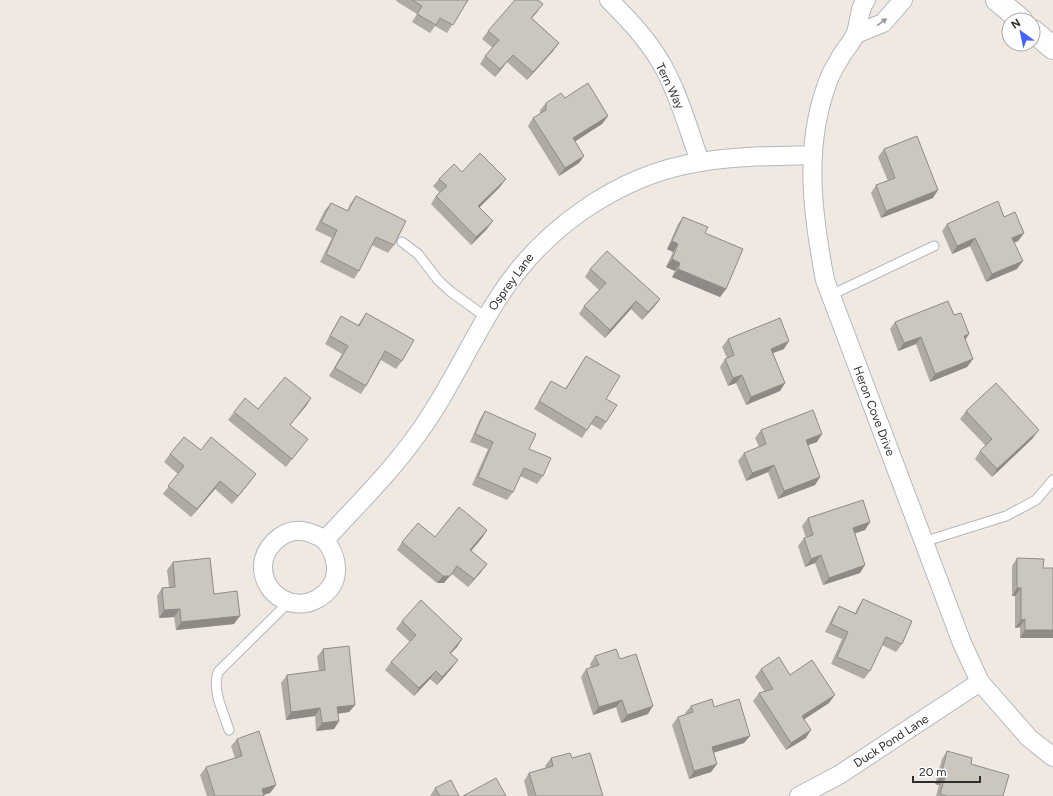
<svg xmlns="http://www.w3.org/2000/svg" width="1053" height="796" font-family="Figtree,sans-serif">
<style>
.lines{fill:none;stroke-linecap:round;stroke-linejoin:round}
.lane-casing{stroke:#b4b7c1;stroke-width:11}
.street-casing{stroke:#b4b7c1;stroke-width:20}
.secondary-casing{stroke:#b4b7c1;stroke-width:24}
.lane{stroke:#fff;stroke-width:9}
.street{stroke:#fff;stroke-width:18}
.secondary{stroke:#fff;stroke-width:22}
.wall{fill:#afaba4}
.shaded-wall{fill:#8e8b86}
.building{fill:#cbc7bf;stroke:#8e8b86}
.oneway{fill:#969696}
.labels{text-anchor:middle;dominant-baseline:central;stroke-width:3;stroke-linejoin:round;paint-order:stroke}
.street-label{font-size:12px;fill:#2e2e2e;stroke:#fff}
</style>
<rect width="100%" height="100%" fill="#efe9e1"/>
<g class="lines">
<g class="lane-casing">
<g id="lane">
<polyline points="402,242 418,254 438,280 451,292 486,317"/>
<polyline points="831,295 934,246"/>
<polyline points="923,542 1006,516 1036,500 1053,480"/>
<path d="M 229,730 C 223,711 212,691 218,672 L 288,603"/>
</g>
</g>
<g class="street-casing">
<g id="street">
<path d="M 609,0 C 630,21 651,43 665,70 C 680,98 689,131 700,162"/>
<path d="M 866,0 C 858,10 860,24 855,35 C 851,44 843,51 839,60 C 833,69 828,80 825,90 C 804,152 813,217 825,280 L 962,643 L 980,682 L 1029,738 L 1053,757"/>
<polyline points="856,34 883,23 903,0"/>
<path d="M 325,540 C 340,560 342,585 317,599 C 294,612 265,596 263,569 C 262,549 281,529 302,531 C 311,532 317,535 325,540 C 356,506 390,473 417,435 C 448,393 469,344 497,300 C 541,230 617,175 700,162 C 737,156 775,156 813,155"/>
<polyline points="799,796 839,775 980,682"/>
</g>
</g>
<g class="secondary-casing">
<g id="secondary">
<polyline points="997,0 1021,20"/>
<polyline points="1033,31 1053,48"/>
</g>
</g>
<use href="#lane" class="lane"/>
<use href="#street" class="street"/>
<use href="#secondary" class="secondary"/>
</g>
<g class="wall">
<polygon points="397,0 468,0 447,33 435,26 430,33 412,22 417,14 396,1"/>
<polygon points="537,12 532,18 559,43 553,51 527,80 507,62 495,77 480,64 485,56 493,48 482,39 488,31"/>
<polygon points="565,98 608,116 602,124 575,141 584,156 579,163 559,176 528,126 533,118 540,114 540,110 546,103"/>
<polygon points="884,149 933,198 881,218 871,193 876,185 888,181 878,157"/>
<polygon points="462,172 500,187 479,207 487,229 471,245 431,204 436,196 440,193 433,186 439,179"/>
<polygon points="356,196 394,245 388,253 372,245 359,271 354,279 320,262 332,238 315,230 325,210 331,203 347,211 350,204"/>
<polygon points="683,217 705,233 726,289 720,297 672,277 675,271 666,267 673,252 667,249 678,224"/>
<polygon points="1004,217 1024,233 1018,241 1014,242 1017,269 986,282 970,246 952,254 942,231 947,224"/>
<polygon points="590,269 660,299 654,307 642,320 631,309 605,338 579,314 584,306 599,290 585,277"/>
<polygon points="366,313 402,361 396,369 381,360 366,386 361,394 329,376 342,354 325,344 336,324 341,316 358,325"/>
<polygon points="954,315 965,340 973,359 967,367 930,382 916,344 898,351 890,329 895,322"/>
<polygon points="728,339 784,349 773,353 785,383 780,391 746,405 736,383 728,386 720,367 725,359 727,358 722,347"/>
<polygon points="586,356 606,399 606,422 601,430 591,424 582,438 534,409 551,381 565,389"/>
<polygon points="311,398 306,406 290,425 308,439 286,467 228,420 234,412 258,409"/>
<polygon points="485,411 529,449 543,476 537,484 520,476 513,492 507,500 472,485 488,449 470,442 480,419"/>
<polygon points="966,411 1033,438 992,477 975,459 980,451 986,446 960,419"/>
<polygon points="761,430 817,442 808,445 820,477 815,485 778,499 768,472 746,481 738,461 744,453 759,447 755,438"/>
<polygon points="201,450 256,474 250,482 232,504 215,489 191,517 163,494 178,474 164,462 170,454"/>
<polygon points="808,518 870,522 865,530 855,533 860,573 823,585 815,563 805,567 798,546 804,538 806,538 802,526"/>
<polygon points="487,530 482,538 471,551 487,564 481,572 468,587 452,574 444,583 437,583 397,550 402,542 435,537"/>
<polygon points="1017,558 1043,568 1053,638 1020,638 1020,627 1015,628 1015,596 1012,596 1012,566"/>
<polygon points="173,562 214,594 234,624 176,630 174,617 159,618 157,596 162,588 169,587 167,570"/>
<polygon points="863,599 902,644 896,652 882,645 870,671 864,679 831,664 842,639 825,632 834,614 839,606 855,613 858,607"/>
<polygon points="402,621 462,639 457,647 451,653 452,668 437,685 430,679 414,696 385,670 391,662 410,642 396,629"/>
<polygon points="323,649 355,705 349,712 338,714 339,721 334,729 316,731 315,716 286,720 281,683 287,675 319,671 317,657"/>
<polygon points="595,656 620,659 648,714 621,723 616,707 593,715 581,677 586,669 591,668 590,664"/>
<polygon points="761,669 790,675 829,703 804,719 806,738 786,750 753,701 759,693 765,692 755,677"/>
<polygon points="691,706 714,707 750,736 744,743 713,753 717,764 711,772 689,779 672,725 678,717 686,714 685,713"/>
<polygon points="237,739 276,785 270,793 263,795 264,796 207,796 200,775 206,767 235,758 231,746"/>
<polygon points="947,751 971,764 1003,796 936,796 939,785 935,784 942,759"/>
<polygon points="551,758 572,758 603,796 528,796 524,781 529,773 546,768 545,766"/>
<polygon points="435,788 459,796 430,796"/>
</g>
<g class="shaded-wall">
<polygon points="543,4 537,12 525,26 531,18"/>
<polygon points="559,43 553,51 527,80 533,72"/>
<polygon points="513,55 507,62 495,77 500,69"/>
<polygon points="608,116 602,124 568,146 573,138"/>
<polygon points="584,156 579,163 559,176 565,168"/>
<polygon points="506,179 500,187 473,214 478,206"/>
<polygon points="938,190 933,198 881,218 886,211"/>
<polygon points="493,221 487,229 471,245 476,237"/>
<polygon points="1024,233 1018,241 1007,246 1012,238"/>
<polygon points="975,238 970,246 952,254 957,246"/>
<polygon points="672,241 678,244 673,252 667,249"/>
<polygon points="672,259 680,263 675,271 666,267"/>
<polygon points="1023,261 1017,269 986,282 992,274"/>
<polygon points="678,269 726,289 720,297 672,277"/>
<polygon points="660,299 654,307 642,320 648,312"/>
<polygon points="636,301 631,309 605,338 610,330"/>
<polygon points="969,334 964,342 964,336"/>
<polygon points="921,337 916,344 898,351 904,343"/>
<polygon points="789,341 784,349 765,356 771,349"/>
<polygon points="973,359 967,367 930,382 935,374"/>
<polygon points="742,375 736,383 728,386 733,378"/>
<polygon points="785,383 780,391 746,405 751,397"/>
<polygon points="311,398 306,406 284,432 290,425"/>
<polygon points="1039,430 1033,438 992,477 997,469"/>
<polygon points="822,434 817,442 800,448 806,440"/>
<polygon points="774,465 768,472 746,481 752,473"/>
<polygon points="256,474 250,482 232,504 238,496"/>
<polygon points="820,477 815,485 778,499 784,491"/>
<polygon points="220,481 215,489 191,517 197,509"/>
<polygon points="870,522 865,530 847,536 853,528"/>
<polygon points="487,530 482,538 465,558 470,550"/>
<polygon points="821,555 815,563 805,567 811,559"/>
<polygon points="487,564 481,572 468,587 474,579"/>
<polygon points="865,565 860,573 823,585 829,578"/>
<polygon points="457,566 444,583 437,583 443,576"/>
<polygon points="1017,588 1021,588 1015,596 1012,596"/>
<polygon points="180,609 174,617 159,618 164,610"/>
<polygon points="240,616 234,624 176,630 181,622"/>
<polygon points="1025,619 1020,627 1015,628 1021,620"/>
<polygon points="1025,630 1053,630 1053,638 1020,638"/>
<polygon points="462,639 457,647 444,660"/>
<polygon points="458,660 452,668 437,685 442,677"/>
<polygon points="436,671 430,679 414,696 419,688"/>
<polygon points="835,695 829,703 797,724 802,716"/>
<polygon points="622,700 616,707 593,715 599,707"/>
<polygon points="355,705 349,712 332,714 337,707"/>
<polygon points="653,706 648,714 621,723 627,715"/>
<polygon points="320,708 315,716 286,720 291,712"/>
<polygon points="339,721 334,729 316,731 322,723"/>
<polygon points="811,730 806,738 786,750 791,743"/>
<polygon points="750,736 744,743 706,755 712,747"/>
<polygon points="717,764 711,772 689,779 694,771"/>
<polygon points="941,776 945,777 939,785 935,784"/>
<polygon points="276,785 270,793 260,796 262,789"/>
</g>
<g class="building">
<polygon points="412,0 468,0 453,25 440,18 436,25 417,14 422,6"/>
<polygon points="515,0 538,0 543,4 531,18 559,43 533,72 513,55 500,69 485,56 499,40 488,31"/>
<polygon points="588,83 608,116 573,138 584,156 565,168 533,118 546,110 546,103 561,93 565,98"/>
<polygon points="917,136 938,190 886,211 876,185 895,178 884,149"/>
<polygon points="480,153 506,179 478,206 493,221 476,237 436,196 447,186 439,179 454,164 462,172"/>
<polygon points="356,196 406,221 394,245 376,237 359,271 326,254 337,230 321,222 331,203 348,211"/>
<polygon points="998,201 1004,217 1015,212 1024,233 1012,238 1023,261 992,274 975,238 957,246 947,224"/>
<polygon points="683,217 708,227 705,233 743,249 726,289 678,269 680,263 672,259 678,244 672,241"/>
<polygon points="607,251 660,299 648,312 636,301 610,330 584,306 606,283 590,269"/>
<polygon points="948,301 954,315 961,313 969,334 964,336 973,359 935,374 921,337 904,343 895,322"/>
<polygon points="366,313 414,340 402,361 385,351 366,386 335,368 348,346 330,336 341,316 359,326"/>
<polygon points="780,318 789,341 771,349 785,383 751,397 742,375 733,378 725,359 734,355 728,339"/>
<polygon points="586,356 620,376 606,399 617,405 606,422 596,416 587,430 539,401 551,381 566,389"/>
<polygon points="285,377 311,398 290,425 308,439 292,459 234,412 245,398 258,409"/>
<polygon points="996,383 1039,430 997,469 980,451 992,439 966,411"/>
<polygon points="813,410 822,434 806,440 820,477 784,491 774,465 752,473 744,453 766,444 761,430"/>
<polygon points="485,411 536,434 529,449 551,458 543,476 524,468 513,492 478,477 493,442 475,434"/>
<polygon points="184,437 201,450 211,437 256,474 238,496 220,481 197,509 168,486 184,466 170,454"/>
<polygon points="863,500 870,522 853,528 865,565 829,578 821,555 811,559 804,538 813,535 808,518"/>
<polygon points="459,507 487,530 470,550 487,564 474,579 457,566 450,576 443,576 402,542 418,523 435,537"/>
<polygon points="210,558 214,594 237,591 240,616 181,622 180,609 164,610 162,588 175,587 173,562"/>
<polygon points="1017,558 1044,559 1043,568 1053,568 1053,630 1025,630 1025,619 1021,620 1021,588 1017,588"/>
<polygon points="863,599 912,621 902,644 886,637 870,671 837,657 848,632 831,624 839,606 856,614"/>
<polygon points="421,600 462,639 450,653 458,660 442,677 436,671 419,688 391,662 416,635 402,621"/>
<polygon points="349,646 355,705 337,707 339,721 322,723 320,708 291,712 287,675 325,670 323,649"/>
<polygon points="616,649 620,659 636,654 653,706 627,715 622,700 599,707 586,669 599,665 595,656"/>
<polygon points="779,657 790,675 812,660 835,695 802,716 811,730 791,743 759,693 773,689 761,669"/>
<polygon points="712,699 714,707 739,699 750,736 712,747 717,764 694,771 678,717 693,712 691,706"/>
<polygon points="259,731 276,785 262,789 264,796 215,796 206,767 242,756 237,739"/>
<polygon points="947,751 972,758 971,764 1009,775 1003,796 946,796 940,794 945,777 941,776"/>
<polygon points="570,753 572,758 590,753 603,796 536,796 529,773 553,766 551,758"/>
<polygon points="496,778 506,796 463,796"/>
<polygon points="451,780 459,796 440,796 435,788"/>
</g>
<defs><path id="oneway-solid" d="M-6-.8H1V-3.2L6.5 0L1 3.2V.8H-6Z"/></defs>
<use class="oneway" href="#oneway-solid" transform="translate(882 22) rotate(-36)"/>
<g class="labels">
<g class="street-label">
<text transform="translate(670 86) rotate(64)">Tern Way</text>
<text transform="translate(511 282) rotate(-54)">Osprey Lane</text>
<text transform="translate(874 411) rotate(69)">Heron Cove Drive</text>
<text transform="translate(891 741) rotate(-33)">Duck Pond Lane</text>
</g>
</g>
<g transform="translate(1021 32) rotate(327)"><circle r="19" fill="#ffffff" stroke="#ababab"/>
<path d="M0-3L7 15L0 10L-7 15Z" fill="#4264fb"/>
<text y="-6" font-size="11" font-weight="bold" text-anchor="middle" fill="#2e2e2e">N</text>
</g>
<path d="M913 776v6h67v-6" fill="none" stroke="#2e2e2e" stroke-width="2"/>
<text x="919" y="776" font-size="12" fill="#2e2e2e" stroke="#ffffff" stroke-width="3" paint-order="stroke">20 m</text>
</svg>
